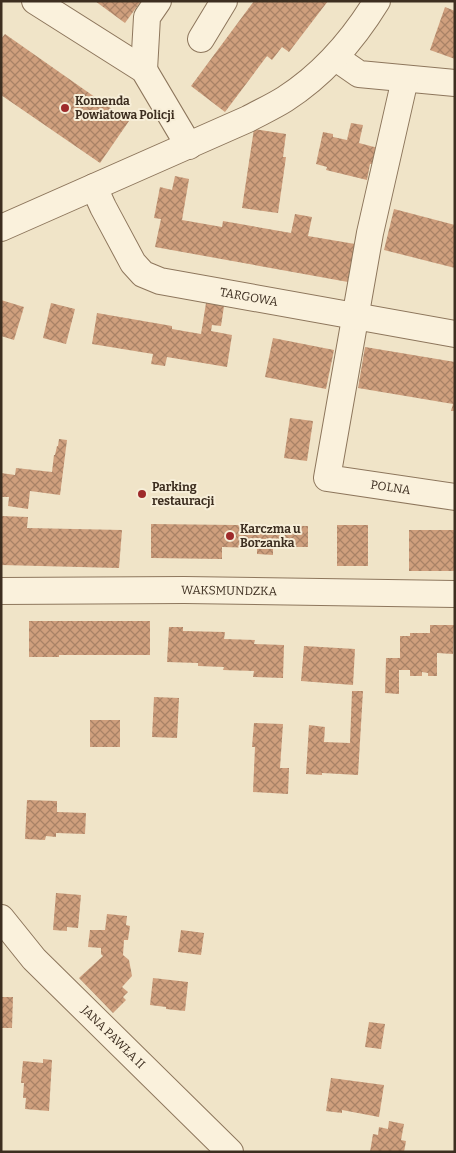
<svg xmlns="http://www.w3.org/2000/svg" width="456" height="1153" font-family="Bitter,serif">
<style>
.building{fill:url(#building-cross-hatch)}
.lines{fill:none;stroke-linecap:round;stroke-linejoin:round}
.minor-casing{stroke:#8d765c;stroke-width:28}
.minor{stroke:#faf1dc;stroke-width:26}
.poi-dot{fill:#9e2a2b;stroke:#f7eed8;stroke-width:2}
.labels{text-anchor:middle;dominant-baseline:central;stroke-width:4;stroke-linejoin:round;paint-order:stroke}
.poi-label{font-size:12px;font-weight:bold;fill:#3d2e20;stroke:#f7eed8;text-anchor:start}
.street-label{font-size:12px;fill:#3d2e20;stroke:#f7eed8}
</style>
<defs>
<pattern id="building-cross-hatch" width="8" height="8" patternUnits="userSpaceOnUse" patternTransform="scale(1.25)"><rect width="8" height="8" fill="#cf9f7d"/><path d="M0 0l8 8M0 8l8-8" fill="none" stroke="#a98266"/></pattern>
</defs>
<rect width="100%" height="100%" fill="#f0e4c8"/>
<g class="building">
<polygon points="95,1 141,1 125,23"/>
<polygon points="254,1 328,1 289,52 282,47 272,60 267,56 225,112 191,86"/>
<polygon points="445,7 455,11 455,59 430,50"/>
<polygon points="5,34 129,121 100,163 1,95 1,39"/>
<polygon points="351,123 363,125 359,143 378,148 374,164 370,164 367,180 326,170 327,167 316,164 323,132 333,134 333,137 347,140"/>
<polygon points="254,129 286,134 283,157 286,157 278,213 242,208"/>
<polygon points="175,176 189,179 182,220 222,227 223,221 291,233 295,214 312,217 308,236 355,244 348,282 155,247 161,219 154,218 160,187 172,190"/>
<polygon points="394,209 455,225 455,268 384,250"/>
<polygon points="1,300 24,307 14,340 1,336"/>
<polygon points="51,303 75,309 66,344 43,338"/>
<polygon points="206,303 224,306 221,326 212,325 211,331 232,335 227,367 167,357 165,366 151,364 153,354 92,344 97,313 172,326 172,329 201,334"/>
<polygon points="273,338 334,350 326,389 265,377"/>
<polygon points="365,347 455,362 455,411 451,411 453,404 358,388"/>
<polygon points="290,418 313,421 307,461 284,458"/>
<polygon points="59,439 67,440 60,495 30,491 28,509 8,506 9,497 1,497 1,473 15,475 16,468 52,472 54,455 55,455 57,446 58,446"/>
<polygon points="1,516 28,517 27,528 122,530 119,568 1,565"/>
<polygon points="151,524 308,526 308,547 273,547 273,555 257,554 257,548 222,547 222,559 151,558"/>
<rect x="337" y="525" width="31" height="41"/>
<rect x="409" y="530" width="46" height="41"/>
<polygon points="29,621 150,621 150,655 59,655 59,657 29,657"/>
<polygon points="430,625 454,625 453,654 437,653 437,676 428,676 428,673 422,672 422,676 410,676 410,670 399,670 399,694 385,693 386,658 400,658 400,636 410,636 410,633 430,633"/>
<polygon points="169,627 183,627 183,631 225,632 224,639 255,640 254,644 284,645 283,678 253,677 254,671 223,670 224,667 198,666 198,663 167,662"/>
<polygon points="304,646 355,649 353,685 301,681"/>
<polygon points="352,691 363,691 358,775 322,773 322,775 306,774 309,725 325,727 324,742 350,743"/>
<polygon points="154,697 179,698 177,738 152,737"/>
<rect x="90" y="720" width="30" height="27"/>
<polygon points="254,723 283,724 280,768 289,768 288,794 253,792 255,747 252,747"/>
<polygon points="27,800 57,801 57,812 86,813 85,834 56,833 56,837 46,836 45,840 25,839"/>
<polygon points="56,893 81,895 78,928 67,927 67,931 53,930"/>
<polygon points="107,914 127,916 126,925 130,926 128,940 124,940 123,955 129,960 132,976 122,987 128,992 123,997 126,1000 113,1013 79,978 103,956 101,954 101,948 88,947 90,930 105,930"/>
<polygon points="181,930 204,933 201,955 178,952"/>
<polygon points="153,978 188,982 185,1011 166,1009 166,1007 150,1005"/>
<polygon points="1,997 13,997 12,1028 1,1028"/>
<polygon points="369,1022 385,1024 381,1049 365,1047"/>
<polygon points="43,1059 52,1060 49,1111 25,1109 26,1098 23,1098 24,1083 21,1083 23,1061 43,1063"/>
<polygon points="331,1078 384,1085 379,1117 342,1110 342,1113 326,1111"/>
<polygon points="389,1121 404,1124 401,1140 406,1141 404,1152 370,1152 373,1134 378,1135 379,1127 388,1129"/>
</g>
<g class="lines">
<g class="minor-casing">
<g id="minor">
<polyline points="35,1 144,70 189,146"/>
<polyline points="201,39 224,1"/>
<polyline points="336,58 359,74 455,83"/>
<polyline points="144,70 147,17 158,1"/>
<path id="s1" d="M 405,79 L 370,233 L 327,478 L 455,497"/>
<path id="s2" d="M 94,187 L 103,207 L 133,263 L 143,274 L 160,281 L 455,334"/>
<path d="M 1,228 L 248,119 C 261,112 274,106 285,99 C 324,74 353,40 377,1"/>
<path id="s3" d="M 1,591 L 184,590 L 455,594"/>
<path id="s4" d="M 1,918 L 34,959 L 230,1152"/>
</g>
</g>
<use href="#minor" class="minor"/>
</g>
<g class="poi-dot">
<circle cx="65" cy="108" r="5"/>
<circle cx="142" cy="494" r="5"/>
<circle cx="230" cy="536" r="5"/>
</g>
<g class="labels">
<g class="poi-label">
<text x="75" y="101">Komenda<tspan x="75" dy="14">Powiatowa Policji</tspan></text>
<text x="152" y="487">Parking<tspan x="152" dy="14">restauracji</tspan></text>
<text x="240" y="529">Karczma u<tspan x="240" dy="14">Borzanka</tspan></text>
</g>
<g class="street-label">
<text stroke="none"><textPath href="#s2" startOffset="209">TARGOWA</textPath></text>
<text stroke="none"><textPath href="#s1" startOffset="471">POLNA</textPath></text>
<text stroke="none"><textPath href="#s3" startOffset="228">WAKSMUNDZKA</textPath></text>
<text stroke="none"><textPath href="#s4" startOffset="164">JANA PAWŁA II</textPath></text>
</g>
</g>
<rect width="456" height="1153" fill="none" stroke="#3d2e20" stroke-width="5"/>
</svg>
